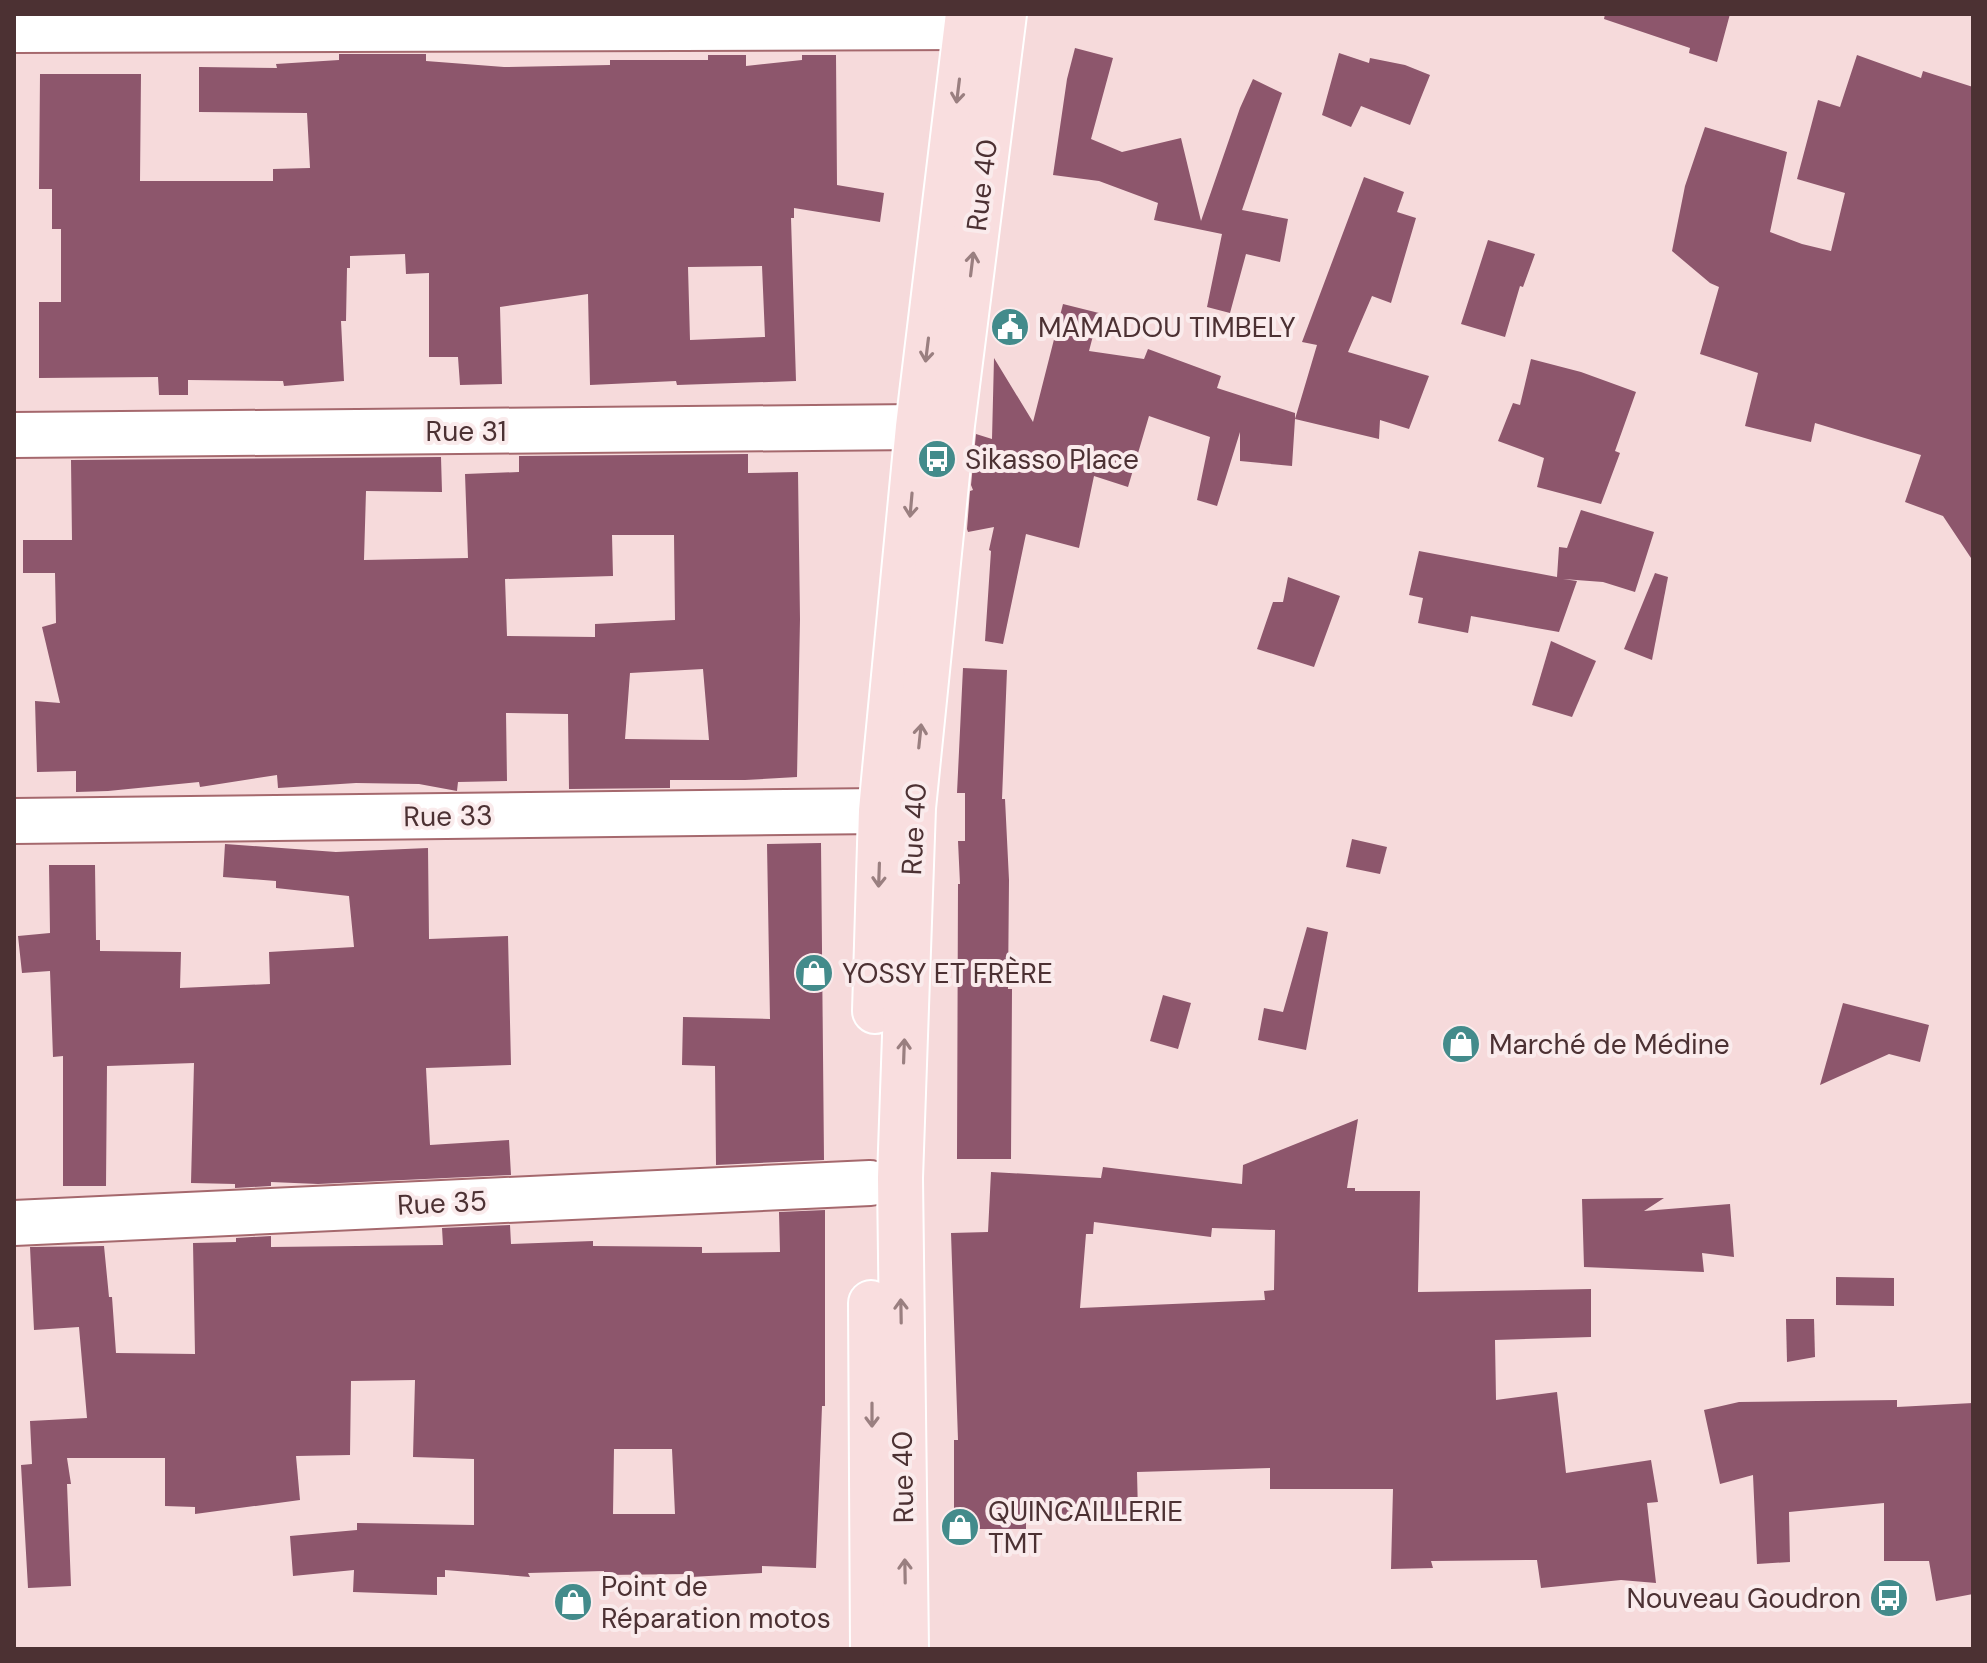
<svg xmlns="http://www.w3.org/2000/svg" width="1987" height="1663" font-family="'DM Sans',sans-serif">
<style>
.building{fill:#8d566c;fill-rule:evenodd}
.lines{fill:none;stroke-linecap:round;stroke-linejoin:round}
.minor-casing{stroke:#a5686d;stroke-width:48}
.major-casing{stroke:#fff;stroke-width:48}
.minor{stroke:#fff;stroke-width:44}
.major{stroke:#f9dedf;stroke-width:44}
.oneway{stroke:#9a7f80}
.labels{text-anchor:middle;dominant-baseline:central;stroke-width:8;stroke-linejoin:round;paint-order:stroke}
.street-label{font-size:28px;fill:#4c3133;stroke:#faebec}
.poi-label{font-size:28px;fill:#4c3133;stroke:#faebec;text-anchor:start}
</style>
<rect width="100%" height="100%" fill="#f6dadb"/>
<g class="building">
<polygon points="1605,14 1730,14 1717,62 1689,53 1690,48 1604,19"/>
<polygon points="1075,48 1113,58 1091,139 1122,152 1181,138 1201,221 1240,108 1253,79 1282,93 1242,210 1288,219 1280,262 1246,254 1230,313 1207,307 1222,234 1154,220 1158,203 1099,181 1053,175 1067,79"/>
<polygon points="1339,53 1369,63 1370,58 1405,65 1430,75 1410,125 1361,106 1351,127 1322,115"/>
<path d="M 339,54 L 426,54 L 426,61 L 504,67 L 610,65 L 610,60 L 708,60 L 708,55 L 746,55 L 746,66 L 802,60 L 802,55 L 836,55 L 837,185 L 884,193 L 880,222 L 794,208 L 794,218 L 791,218 L 796,381 L 677,385 L 676,381 L 590,385 L 588,294 L 500,307 L 502,384 L 460,385 L 458,357 L 429,357 L 429,273 L 406,274 L 405,254 L 350,256 L 350,268 L 347,268 L 346,321 L 341,321 L 344,381 L 284,386 L 283,381 L 188,380 L 188,395 L 159,395 L 158,377 L 39,378 L 39,302 L 61,302 L 61,229 L 52,229 L 52,189 L 39,189 L 40,74 L 141,74 L 140,181 L 273,181 L 273,169 L 310,168 L 307,113 L 199,112 L 199,67 L 277,68 L 276,64 L 339,60 ZM 762,266 L 765,337 L 690,340 L 688,267 Z"/>
<polygon points="1857,55 1921,78 1923,71 1973,87 1973,561 1943,516 1905,502 1921,455 1815,423 1811,442 1745,426 1758,373 1700,354 1719,287 1710,283 1672,251 1685,186 1705,127 1787,152 1770,232 1802,244 1831,251 1845,193 1797,179 1818,100 1840,107"/>
<polygon points="1364,177 1404,192 1397,212 1416,218 1391,303 1372,296 1348,352 1429,376 1409,429 1380,420 1379,439 1295,419 1292,466 1240,461 1240,432 1217,506 1197,500 1210,437 1149,416 1128,487 1094,476 1079,548 1026,534 1003,644 985,641 991,551 989,550 994,527 968,532 967,529 970,491 973,490 971,485 976,434 992,439 994,358 1033,422 1063,304 1099,313 1089,351 1144,359 1148,349 1221,376 1217,388 1295,413 1295,419 1317,345 1302,342"/>
<polygon points="1488,240 1535,254 1523,287 1520,286 1505,337 1461,324"/>
<polygon points="1531,359 1581,372 1636,392 1615,451 1620,453 1601,504 1537,487 1544,458 1498,441 1513,403 1520,405"/>
<path d="M 748,454 L 748,473 L 798,472 L 800,619 L 797,777 L 745,780 L 670,780 L 670,788 L 569,789 L 568,714 L 506,713 L 507,781 L 458,782 L 457,791 L 419,784 L 356,783 L 278,788 L 277,775 L 200,787 L 199,782 L 108,791 L 76,792 L 76,771 L 37,772 L 35,701 L 60,703 L 42,627 L 56,623 L 55,573 L 23,573 L 23,540 L 72,540 L 71,460 L 441,457 L 442,492 L 366,491 L 364,560 L 468,558 L 465,474 L 519,472 L 519,456 ZM 612,535 L 674,535 L 675,620 L 595,624 L 595,637 L 507,636 L 505,579 L 613,576 ZM 703,669 L 709,740 L 625,739 L 630,673 Z"/>
<polygon points="1581,510 1654,532 1635,592 1603,582 1563,579 1577,581 1559,632 1471,616 1468,633 1418,623 1423,598 1409,595 1419,551 1557,577 1559,547 1567,548"/>
<polygon points="1655,573 1668,577 1652,660 1624,649"/>
<polygon points="1288,577 1340,596 1314,667 1257,649 1273,602 1283,602"/>
<polygon points="1551,641 1596,661 1572,717 1532,705"/>
<polygon points="963,668 1007,670 1002,799 1005,799 1009,880 1008,989 1012,989 1011,1159 957,1159 958,884 960,884 958,841 965,841 965,793 957,793"/>
<polygon points="1352,839 1387,847 1380,874 1346,867"/>
<polygon points="821,843 824,1160 716,1165 715,1066 682,1065 683,1017 770,1019 767,844"/>
<polygon points="225,844 336,852 428,848 429,939 508,936 511,1065 426,1068 430,1145 509,1140 511,1175 318,1184 271,1182 271,1186 235,1188 235,1184 191,1183 194,1063 107,1066 106,1186 63,1186 63,1056 53,1057 50,971 22,973 18,936 50,933 49,865 95,865 96,940 100,940 100,951 181,952 180,988 270,984 269,952 354,947 349,896 276,888 276,881 223,877"/>
<polygon points="1307,927 1328,932 1306,1050 1258,1040 1264,1008 1283,1012"/>
<polygon points="1163,995 1191,1003 1178,1049 1150,1041"/>
<polygon points="1843,1003 1929,1025 1920,1062 1889,1054 1820,1085"/>
<path d="M 1358,1119 L 1347,1188 L 1355,1188 L 1355,1191 L 1420,1191 L 1418,1292 L 1591,1289 L 1591,1337 L 1495,1340 L 1496,1400 L 1557,1392 L 1566,1473 L 1651,1460 L 1658,1502 L 1647,1503 L 1656,1583 L 1621,1580 L 1541,1588 L 1537,1560 L 1431,1561 L 1433,1568 L 1391,1569 L 1393,1489 L 1270,1489 L 1270,1468 L 1137,1472 L 1138,1514 L 1026,1517 L 1026,1529 L 954,1529 L 954,1440 L 958,1440 L 951,1233 L 988,1232 L 991,1172 L 1101,1178 L 1103,1167 L 1242,1184 L 1243,1165 ZM 1094,1222 L 1211,1237 L 1212,1228 L 1275,1230 L 1274,1290 L 1264,1291 L 1265,1300 L 1080,1308 L 1086,1234 L 1093,1234 Z"/>
<polygon points="1664,1198 1644,1211 1730,1204 1734,1257 1702,1253 1704,1272 1584,1267 1582,1199"/>
<path d="M 825,1210 L 825,1406 L 822,1406 L 816,1568 L 762,1566 L 762,1573 L 691,1577 L 691,1574 L 604,1575 L 604,1571 L 528,1573 L 530,1577 L 445,1570 L 445,1577 L 437,1577 L 437,1595 L 353,1592 L 354,1570 L 293,1576 L 290,1536 L 357,1530 L 357,1523 L 474,1525 L 474,1459 L 413,1457 L 415,1380 L 351,1381 L 350,1455 L 296,1456 L 300,1500 L 195,1514 L 195,1507 L 165,1506 L 165,1458 L 67,1458 L 71,1484 L 67,1484 L 71,1586 L 28,1588 L 21,1465 L 32,1464 L 30,1421 L 87,1418 L 79,1327 L 34,1330 L 30,1247 L 104,1246 L 109,1297 L 112,1297 L 116,1353 L 195,1354 L 193,1243 L 236,1242 L 236,1238 L 271,1236 L 271,1247 L 443,1245 L 442,1228 L 510,1225 L 511,1244 L 593,1241 L 593,1246 L 702,1247 L 702,1253 L 780,1252 L 779,1212 ZM 614,1449 L 672,1449 L 675,1514 L 613,1514 Z"/>
<polygon points="1836,1277 1894,1278 1894,1306 1836,1305"/>
<polygon points="1786,1319 1814,1319 1815,1357 1787,1362"/>
<polygon points="1897,1400 1897,1407 1973,1403 1973,1594 1936,1601 1929,1561 1884,1561 1884,1503 1789,1512 1790,1562 1757,1564 1753,1475 1720,1484 1704,1410 1739,1402"/>
</g>
<g class="lines">
<g class="minor-casing">
<g id="minor">
<polyline points="14,30 966,27"/>
<polyline points="14,435 918,427"/>
<polyline points="14,821 881,811"/>
<polyline points="14,1223 870,1183"/>
</g>
</g>
<g class="major-casing">
<g id="major">
<polyline points="875,1011 881,811 918,427 968,14"/>
<polyline points="871,1303 873,1649"/>
<polyline points="906,1649 900,1178 913,808 952,425 1004,14"/>
</g>
</g>
<use href="#minor" class="minor"/>
<use href="#major" class="major"/>
</g>
<defs><path id="oneway-shaft" d="M-6 0H5M1.5-3L5.5 0L1.5 3" fill="none" stroke-width="1.6" stroke-linecap="round" stroke-linejoin="round" transform="scale(2)"/></defs>
<g class="oneway">
<use href="#oneway-shaft" transform="translate(958 91) rotate(97)"/>
<use href="#oneway-shaft" transform="translate(972 264) rotate(-83)"/>
<use href="#oneway-shaft" transform="translate(927 350) rotate(97)"/>
<use href="#oneway-shaft" transform="translate(911 505) rotate(95)"/>
<use href="#oneway-shaft" transform="translate(920 736) rotate(-84)"/>
<use href="#oneway-shaft" transform="translate(879 875) rotate(92)"/>
<use href="#oneway-shaft" transform="translate(904 1051) rotate(-88)"/>
<use href="#oneway-shaft" transform="translate(901 1311) rotate(-91)"/>
<use href="#oneway-shaft" transform="translate(872 1415) rotate(90)"/>
<use href="#oneway-shaft" transform="translate(905 1571) rotate(-91)"/>
</g>
<defs>
<g id="civic-disc" transform="scale(2)"><circle r="9.5" fill="#438b8b" stroke="#faebec"/><path d="M-.6-6.5H3V-4.5H.6V-3L4-1V1h2V6H-6V1h2V-1L-.6-3ZM-1.2 2.5V6h2.4V2.5Z" fill="#fff"/></g>
<g id="bus-disc" transform="scale(2)"><circle r="9.5" fill="#438b8b" stroke="#faebec"/><path d="M-5-6H5V4H4V6H2V4H-2V6H-4V4H-5ZM-3.5-4V0h7V-4ZM-3.5 1.2v1.5H-2V1.2ZM2 1.2v1.5H3.5V1.2Z" fill="#fff"/></g>
<g id="shop-disc" transform="scale(2)"><circle r="9.5" fill="#438b8b" stroke="#faebec"/><path d="M-5-2.5h2.3a2.7 3.5 0 0 1 5.4 0H5L5.5 6h-11ZM-1.5-2.5h3a1.5 2.3 0 0 0-3 0Z" fill="#fff"/></g>
</defs>
<g fill-rule="evenodd">
<use href="#civic-disc" x="1010" y="327"/>
<use href="#bus-disc" x="937" y="459"/>
<use href="#shop-disc" x="814" y="973"/>
<use href="#shop-disc" x="1461" y="1044"/>
<use href="#shop-disc" x="960" y="1527"/>
<use href="#bus-disc" x="1889" y="1598"/>
<use href="#shop-disc" x="573" y="1602"/>
</g>
<g class="labels">
<g class="street-label">
<text transform="translate(982 185) rotate(-83)">Rue 40</text>
<text x="466" y="431">Rue 31</text>
<text transform="translate(448 816) rotate(-1)">Rue 33</text>
<text transform="translate(914 829) rotate(-87)">Rue 40</text>
<text transform="translate(442 1203) rotate(-3)">Rue 35</text>
<text transform="translate(903 1477) rotate(-91)">Rue 40</text>
</g>
<g class="poi-label">
<text x="1038" y="327">MAMADOU TIMBELY</text>
<text x="965" y="459">Sikasso Place</text>
<text x="842" y="973">YOSSY ET FRÈRE</text>
<text x="1489" y="1044">Marché de Médine</text>
<text x="988" y="1511">QUINCAILLERIE<tspan x="988" dy="32">TMT</tspan></text>
<text x="601" y="1586">Point de<tspan x="601" dy="32">Réparation motos</tspan></text>
<text x="1861" y="1598" text-anchor="end">Nouveau Goudron</text>
</g>
</g>
<rect width="1987" height="1663" fill="none" stroke="#4c3133" stroke-width="32"/>
</svg>
